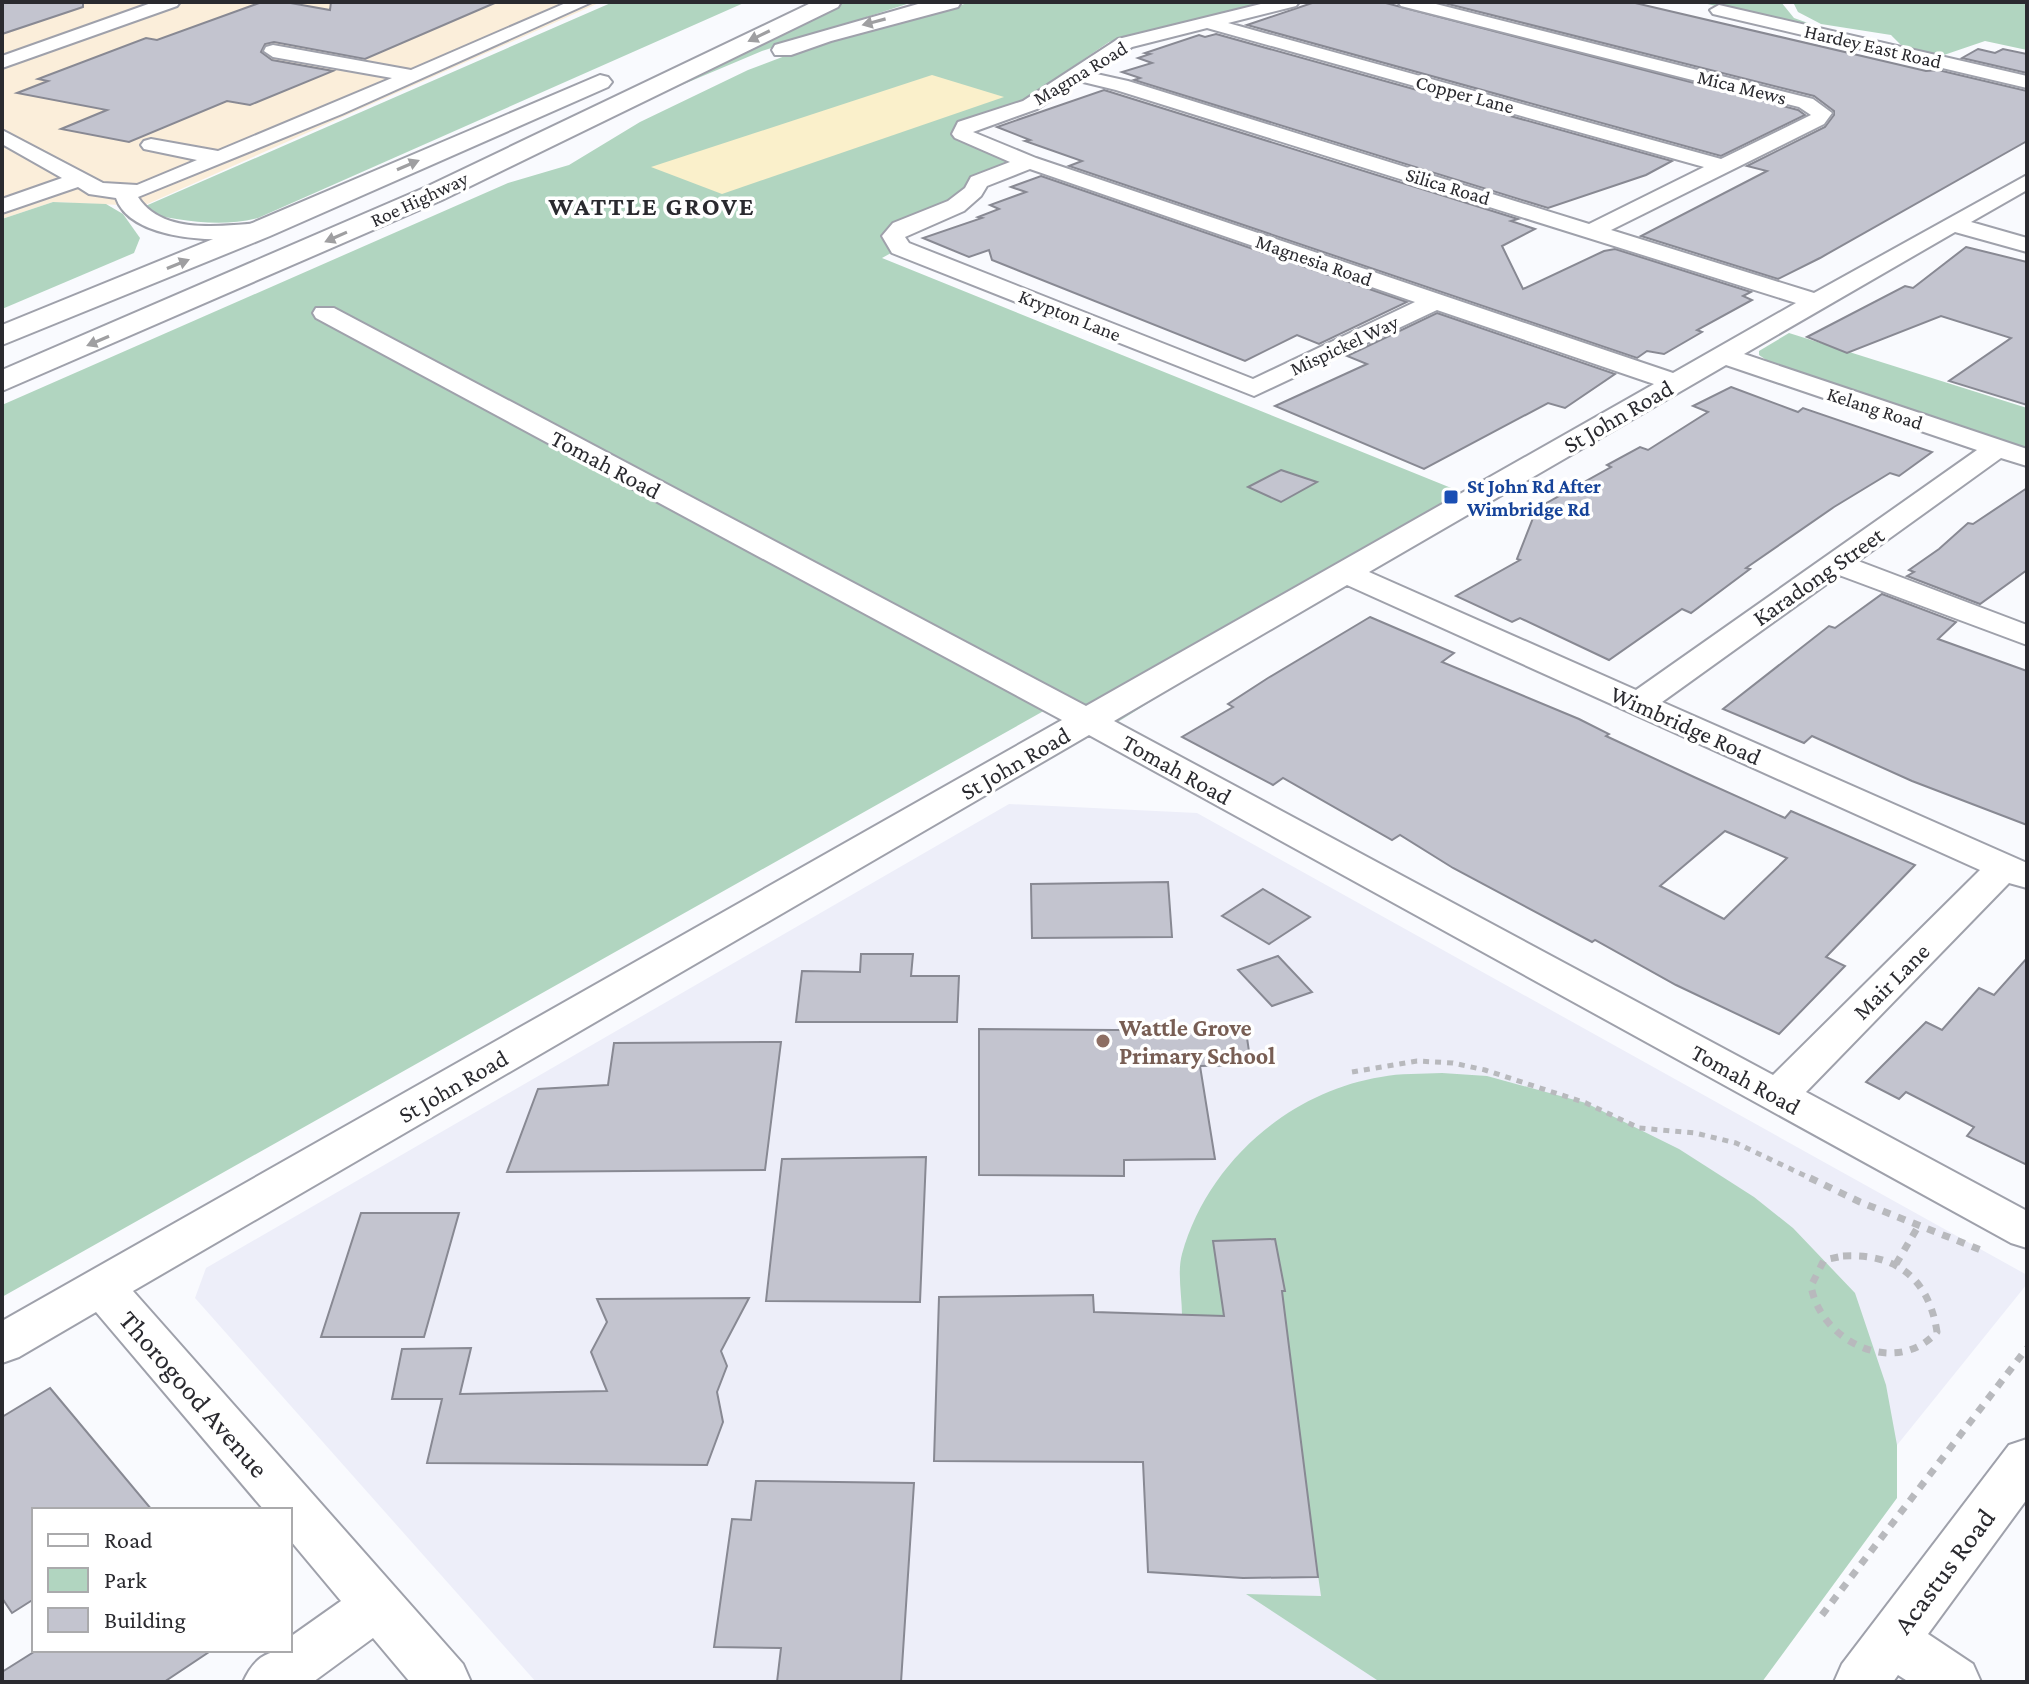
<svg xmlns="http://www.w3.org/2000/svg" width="2029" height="1684" font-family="'Crimson Pro',serif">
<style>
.built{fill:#edeef9}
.industrial{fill:#fbeeda}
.green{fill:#b1d5c0}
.sand{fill:#faf0cb}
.building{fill:#c3c4cf;stroke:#888993;stroke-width:2;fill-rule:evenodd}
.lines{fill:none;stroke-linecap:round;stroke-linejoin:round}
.minor-casing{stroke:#9fa1ab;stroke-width:4}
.highway-casing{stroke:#9fa1ab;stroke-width:4}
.path-far1{stroke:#b8b9bd;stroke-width:5;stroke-dasharray:6 6;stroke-linecap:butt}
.path{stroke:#b8b9bd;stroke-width:7;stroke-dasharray:8 8;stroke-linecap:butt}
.minor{fill:#fff;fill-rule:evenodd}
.highway{fill:#fff;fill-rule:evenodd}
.oneway{fill:#9f9fa1}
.transit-dot{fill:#1a4fb4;stroke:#fff;stroke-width:3}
.education-dot{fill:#8d6e63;stroke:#fff;stroke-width:3}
.labels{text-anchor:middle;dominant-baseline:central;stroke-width:7;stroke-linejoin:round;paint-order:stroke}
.far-street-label{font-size:20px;fill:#2a2a2f;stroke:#fff}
.far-transit-label{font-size:20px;font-weight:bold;fill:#164399;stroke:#fff;text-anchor:start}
.street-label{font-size:24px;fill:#2a2a2f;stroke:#fff}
.education-label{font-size:24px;font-weight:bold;fill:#785e54;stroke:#fff;text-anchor:start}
.far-district-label{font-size:26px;font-weight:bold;letter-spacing:2px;fill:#2a2a2f;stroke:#fff}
.near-street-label{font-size:28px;fill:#2a2a2f;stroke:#fff}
</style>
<rect width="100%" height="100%" fill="#f9fafe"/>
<polygon class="built" points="1009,804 1197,813 2027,1275 2027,1284 1706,1682 536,1682 195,1298 206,1268"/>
<polygon class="industrial" points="2,2 601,2 143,206 53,202 2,219"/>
<g class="green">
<path d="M 613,2 L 746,2 L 258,218 C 216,229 176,219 134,211 Z"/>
<polygon points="843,2 913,2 762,51 665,92"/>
<polygon points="972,2 1269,2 1109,42 1021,102 962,134 1029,162 993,174 973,195 901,228 900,248 882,258 1476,498 1105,730 1056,704 2,1297 2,405 508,183 569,165 640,122 748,70 819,43"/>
<polygon points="1699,2 1781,2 1794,18 1850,38"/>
<polygon points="1793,2 2027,2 2027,50 1985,41 1941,56 1903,47 1891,35 1821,24 1798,12"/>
<polygon points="53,202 106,204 123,214 140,238 134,253 2,309 2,219"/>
<polygon points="1789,333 2027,408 2027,459 1775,366 1759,355 1759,351"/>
<path d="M 1442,1073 L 1487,1076 L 1586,1103 L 1679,1149 L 1754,1197 L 1793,1228 L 1855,1293 L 1886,1385 L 1897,1445 L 1897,1498 L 1762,1682 L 1380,1682 L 1246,1594 L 1321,1596 L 1309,1513 L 1197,1315 L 1182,1315 C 1182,1296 1177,1272 1182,1254 C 1207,1164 1288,1092 1381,1077 C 1400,1073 1422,1074 1442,1073 Z"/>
</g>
<polygon class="sand" points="932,75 1004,97 722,194 651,167"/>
<g class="building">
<polygon points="2,2 83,2 83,7 2,34"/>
<polygon points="262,2 285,2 330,10 331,2 497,2 365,59 274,42 265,44 261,52 272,60 333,71 250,105 227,101 129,142 61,129 107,110 17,93 48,81 38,79 146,38 157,40"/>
<polygon points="1315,2 1382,2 1798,110 1805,115 1721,156 1247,25"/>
<polygon points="1440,2 1631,2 1926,71 1938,70 2027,91 2027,141 1820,258 1778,279 1641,236 1767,171 1747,166 1825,127 1834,115 1834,111 1814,96"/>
<polygon points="1216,34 1672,161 1646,175 1548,208 1134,80 1140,78 1122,72 1152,63 1138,58 1150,54 1145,53 1199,35 1205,37"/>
<polygon points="1978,49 1995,53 2003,49 2027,54 2027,73 1962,58"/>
<polygon points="1104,90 1518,219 1511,221 1535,229 1502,246 1523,289 1604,251 1615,249 1751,292 1743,296 1752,300 1697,330 1702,332 1664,354 1647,351 1637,358 1069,166 1082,161 1025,141 1030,140 997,127"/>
<polygon points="1041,176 1407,302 1319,344 1297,335 1245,361 992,260 989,250 969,257 923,238 982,218 978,217 999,209 990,205 1026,192 1011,187"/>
<polygon points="1966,247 2027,262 2027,405 1949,381 2011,338 1941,316 1847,353 1807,337 1905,286 1913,288"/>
<polygon points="1437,313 1615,374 1565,408 1548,403 1424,469 1275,406 1367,364 1347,356"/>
<polygon points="1731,387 1798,412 1803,408 1932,452 1899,476 1890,473 1834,507 1746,568 1750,569 1691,613 1682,609 1609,660 1520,618 1512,622 1456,596 1520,560 1517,559 1533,518 1525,515 1611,467 1607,465 1640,447 1648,450 1708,412 1693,406"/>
<polygon points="1281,470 1317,482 1281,502 1248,487"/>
<polygon points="2027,488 2027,570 1980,604 1907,576 1914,572 1909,570 1939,549 1968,523 1973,524"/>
<polygon points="1882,594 1956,622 1938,639 2027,671 2027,825 1912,781 1812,736 1804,743 1723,709 1829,626 1835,628"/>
<path d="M 1370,617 L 1454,653 L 1442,662 L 1579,719 L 1609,734 L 1606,736 L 1694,777 L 1785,818 L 1791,811 L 1915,865 L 1826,957 L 1845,966 L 1779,1034 L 1676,985 L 1595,940 L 1592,942 L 1453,868 L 1400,835 L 1392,840 L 1283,778 L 1273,785 L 1182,737 L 1233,707 L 1228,704 L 1268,678 ZM 1725,831 L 1787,858 L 1724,919 L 1660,886 Z"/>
<polygon points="1168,882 1172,937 1032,938 1031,884"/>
<polygon points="1263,889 1310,917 1269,944 1222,916"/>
<polygon points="861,954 913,954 911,976 959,976 957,1022 796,1022 802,971 860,972"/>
<polygon points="1278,956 1312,992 1272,1006 1238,970"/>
<polygon points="2027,958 2027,1165 1967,1136 1974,1127 1906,1092 1899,1099 1866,1082 1926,1022 1942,1030 1979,988 1994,995"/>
<polygon points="979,1029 1246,1031 1251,1065 1200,1066 1215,1159 1124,1160 1124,1176 979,1175"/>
<polygon points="781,1042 765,1170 507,1172 538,1089 608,1085 614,1043"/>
<polygon points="926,1157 920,1302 766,1301 782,1159"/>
<polygon points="361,1213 459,1213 424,1337 321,1337"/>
<polygon points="1275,1239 1285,1291 1282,1291 1318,1577 1243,1578 1148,1572 1143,1462 934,1461 939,1297 1093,1295 1094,1312 1224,1316 1213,1241"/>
<polygon points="749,1298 721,1351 727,1366 717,1392 723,1422 707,1465 427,1463 442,1399 392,1399 402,1349 471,1348 460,1394 607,1391 591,1352 607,1322 597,1299"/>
<polygon points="50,1388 152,1510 34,1510 34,1599 12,1613 2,1598 2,1417"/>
<polygon points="756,1481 914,1483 901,1682 777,1682 781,1648 714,1647 732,1519 751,1520"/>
<polygon points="37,1650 212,1650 164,1682 2,1682 2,1672"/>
</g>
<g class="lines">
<g class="minor-casing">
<g id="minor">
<polygon points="154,2 180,2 177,6 2,68 2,56"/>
<path d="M 568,2 L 592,2 L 342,114 L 138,197 C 162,235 222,226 260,223 L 268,225 L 271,230 L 268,235 C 230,244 131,243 116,198 L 89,194 L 78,187 L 2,213 L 2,199 L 62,178 L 2,144 L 2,130 L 103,183 L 137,185 L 197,160 L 144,149 L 141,145 L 144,141 L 151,139 L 218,151 L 392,78 L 273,57 L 264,51 L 266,47 L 273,45 L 411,70 Z"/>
<path d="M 1269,2 L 1299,2 L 1296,6 L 1228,23 L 1721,159 L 1811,115 L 1799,107 L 1401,6 L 1398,2 L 1428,2 L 1813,99 L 1832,113 L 1824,124 L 1611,230 L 1814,293 L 2027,175 L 2027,190 L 1971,222 L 2027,238 L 2027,252 L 1955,232 L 1744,354 L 2027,449 L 2027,466 L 2001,458 L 1858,561 L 2027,625 L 2027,645 L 1839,575 L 1662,702 L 2027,863 L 2027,888 L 2009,883 L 1806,1092 L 2027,1211 L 2027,1248 L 2011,1243 L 1089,735 L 133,1291 L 463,1664 L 471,1682 L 410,1682 L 373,1638 L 313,1682 L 243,1682 C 253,1660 265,1650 290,1650 L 290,1637 L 341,1601 L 290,1540 L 290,1510 L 264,1510 L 96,1312 L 19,1357 L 2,1363 L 2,1321 L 1062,720 L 316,318 L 313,313 L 316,308 L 334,308 L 1086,706 L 1654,384 L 1437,310 L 1254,396 L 892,253 L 882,236 L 893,223 L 948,201 L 965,188 L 971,177 L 1010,162 L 955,138 L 952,134 L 958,122 L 1023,101 L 1118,39 ZM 1207,28 L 1704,167 L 1589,224 L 1128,81 L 1092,73 L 1132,47 ZM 1079,81 L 1116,90 L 1796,303 L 1673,373 L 1036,158 L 973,132 L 1037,109 ZM 1030,169 L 1415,302 L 1253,379 L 909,243 L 905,237 L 964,211 L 981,196 L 987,186 ZM 1726,365 L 1977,450 L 1636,690 L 1369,572 ZM 1347,585 L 1980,870 L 1773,1075 L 1114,721 Z"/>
<polygon points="1719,5 2027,76 2027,88 1713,14 1710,10"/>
<polygon points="2027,1439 2027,1499 1928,1634 1973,1664 1981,1682 1909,1682 1898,1675 1893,1682 1834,1682 1842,1664 2009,1445"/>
</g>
</g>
<g class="highway-casing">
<g id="highway">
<polygon points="813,2 841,2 838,7 442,200 2,391 2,370 424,188"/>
<polygon points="925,2 961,2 958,7 831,41 791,55 775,55 772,50 775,45"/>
<polygon points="600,75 608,77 612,82 608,87 270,236 2,345 2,325 250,224"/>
</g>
</g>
<polyline class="path-far1" points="1352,1072 1417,1061 1453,1063 1485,1070 1586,1103 1639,1128 1695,1133 1736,1143 1814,1180"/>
<g class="path">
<polyline points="1810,1178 1860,1202 1986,1252"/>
<path d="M 1843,1256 C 1897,1253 1929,1279 1937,1332 C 1895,1378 1821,1342 1811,1286 L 1824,1260 Z"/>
<polyline points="1896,1264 1919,1225"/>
<polyline points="1822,1615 2027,1348"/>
</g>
<use href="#minor" class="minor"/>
<use href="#highway" class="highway"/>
</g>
<defs><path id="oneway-solid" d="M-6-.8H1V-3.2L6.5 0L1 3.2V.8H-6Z" transform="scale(2)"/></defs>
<g class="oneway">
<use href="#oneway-solid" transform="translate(874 22) rotate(165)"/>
<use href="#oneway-solid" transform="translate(759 36) rotate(154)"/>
<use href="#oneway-solid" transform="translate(408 165) rotate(-23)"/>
<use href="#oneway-solid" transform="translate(336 237) rotate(156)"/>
<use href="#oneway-solid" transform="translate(178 264) rotate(-22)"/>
<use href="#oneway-solid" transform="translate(98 341) rotate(157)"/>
</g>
<rect class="transit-dot" x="1443" y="489" width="16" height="16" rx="4"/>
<circle class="education-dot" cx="1103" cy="1041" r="8"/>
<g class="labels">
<g class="far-street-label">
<text transform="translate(1873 46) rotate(13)">Hardey East Road</text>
<text transform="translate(1080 73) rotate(-31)">Magma Road</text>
<text transform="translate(1742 87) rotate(14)">Mica Mews</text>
<text transform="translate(1465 94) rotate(15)">Copper Lane</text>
<text transform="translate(1448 186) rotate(17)">Silica Road</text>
<text transform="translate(419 199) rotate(-25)">Roe Highway</text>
<text transform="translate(1314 260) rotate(19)">Magnesia Road</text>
<text transform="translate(1070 315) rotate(22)">Krypton Lane</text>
<text transform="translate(1344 345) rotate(-25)">Mispickel Way</text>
<text transform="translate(1875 408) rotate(18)">Kelang Road</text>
</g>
<g class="far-transit-label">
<text x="1467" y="486">St John Rd After<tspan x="1467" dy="23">Wimbridge Rd</tspan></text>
</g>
<g class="street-label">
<text transform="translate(1618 416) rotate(-30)">St John Road</text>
<text transform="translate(606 464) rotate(28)">Tomah Road</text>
<text transform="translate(1818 576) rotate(-35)">Karadong Street</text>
<text transform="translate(1686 725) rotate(24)">Wimbridge Road</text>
<text transform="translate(1015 763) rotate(-30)">St John Road</text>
<text transform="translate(1177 769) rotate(29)">Tomah Road</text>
<text transform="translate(1891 981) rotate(-45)">Mair Lane</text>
<text transform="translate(1746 1079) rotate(29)">Tomah Road</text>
<text transform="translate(453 1086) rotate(-30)">St John Road</text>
</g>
<g class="education-label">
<text x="1119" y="1027">Wattle Grove<tspan x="1119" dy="28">Primary School</tspan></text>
</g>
<g class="far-district-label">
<text x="652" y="206">WATTLE GROVE</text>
</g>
<g class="near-street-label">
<text transform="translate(194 1394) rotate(49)">Thorogood Avenue</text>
<text transform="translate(1944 1571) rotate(-53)">Acastus Road</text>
</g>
</g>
<rect width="2029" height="1684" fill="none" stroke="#2a2a2f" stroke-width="8"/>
<rect x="32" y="1508" width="260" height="144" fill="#ffffff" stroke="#aaaaac" stroke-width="2"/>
<rect x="48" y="1534" width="40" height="12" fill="#ffffff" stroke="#aaaaac" stroke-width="2"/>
<text x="104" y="1548" font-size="24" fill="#2a2a2f">Road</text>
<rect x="48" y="1568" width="40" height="24" fill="#b1d5c0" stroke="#aaaaac" stroke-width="2"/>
<text x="104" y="1588" font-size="24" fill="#2a2a2f">Park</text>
<rect x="48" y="1608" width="40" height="24" fill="#c3c4cf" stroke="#aaaaac" stroke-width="2"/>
<text x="104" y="1628" font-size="24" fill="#2a2a2f">Building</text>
</svg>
